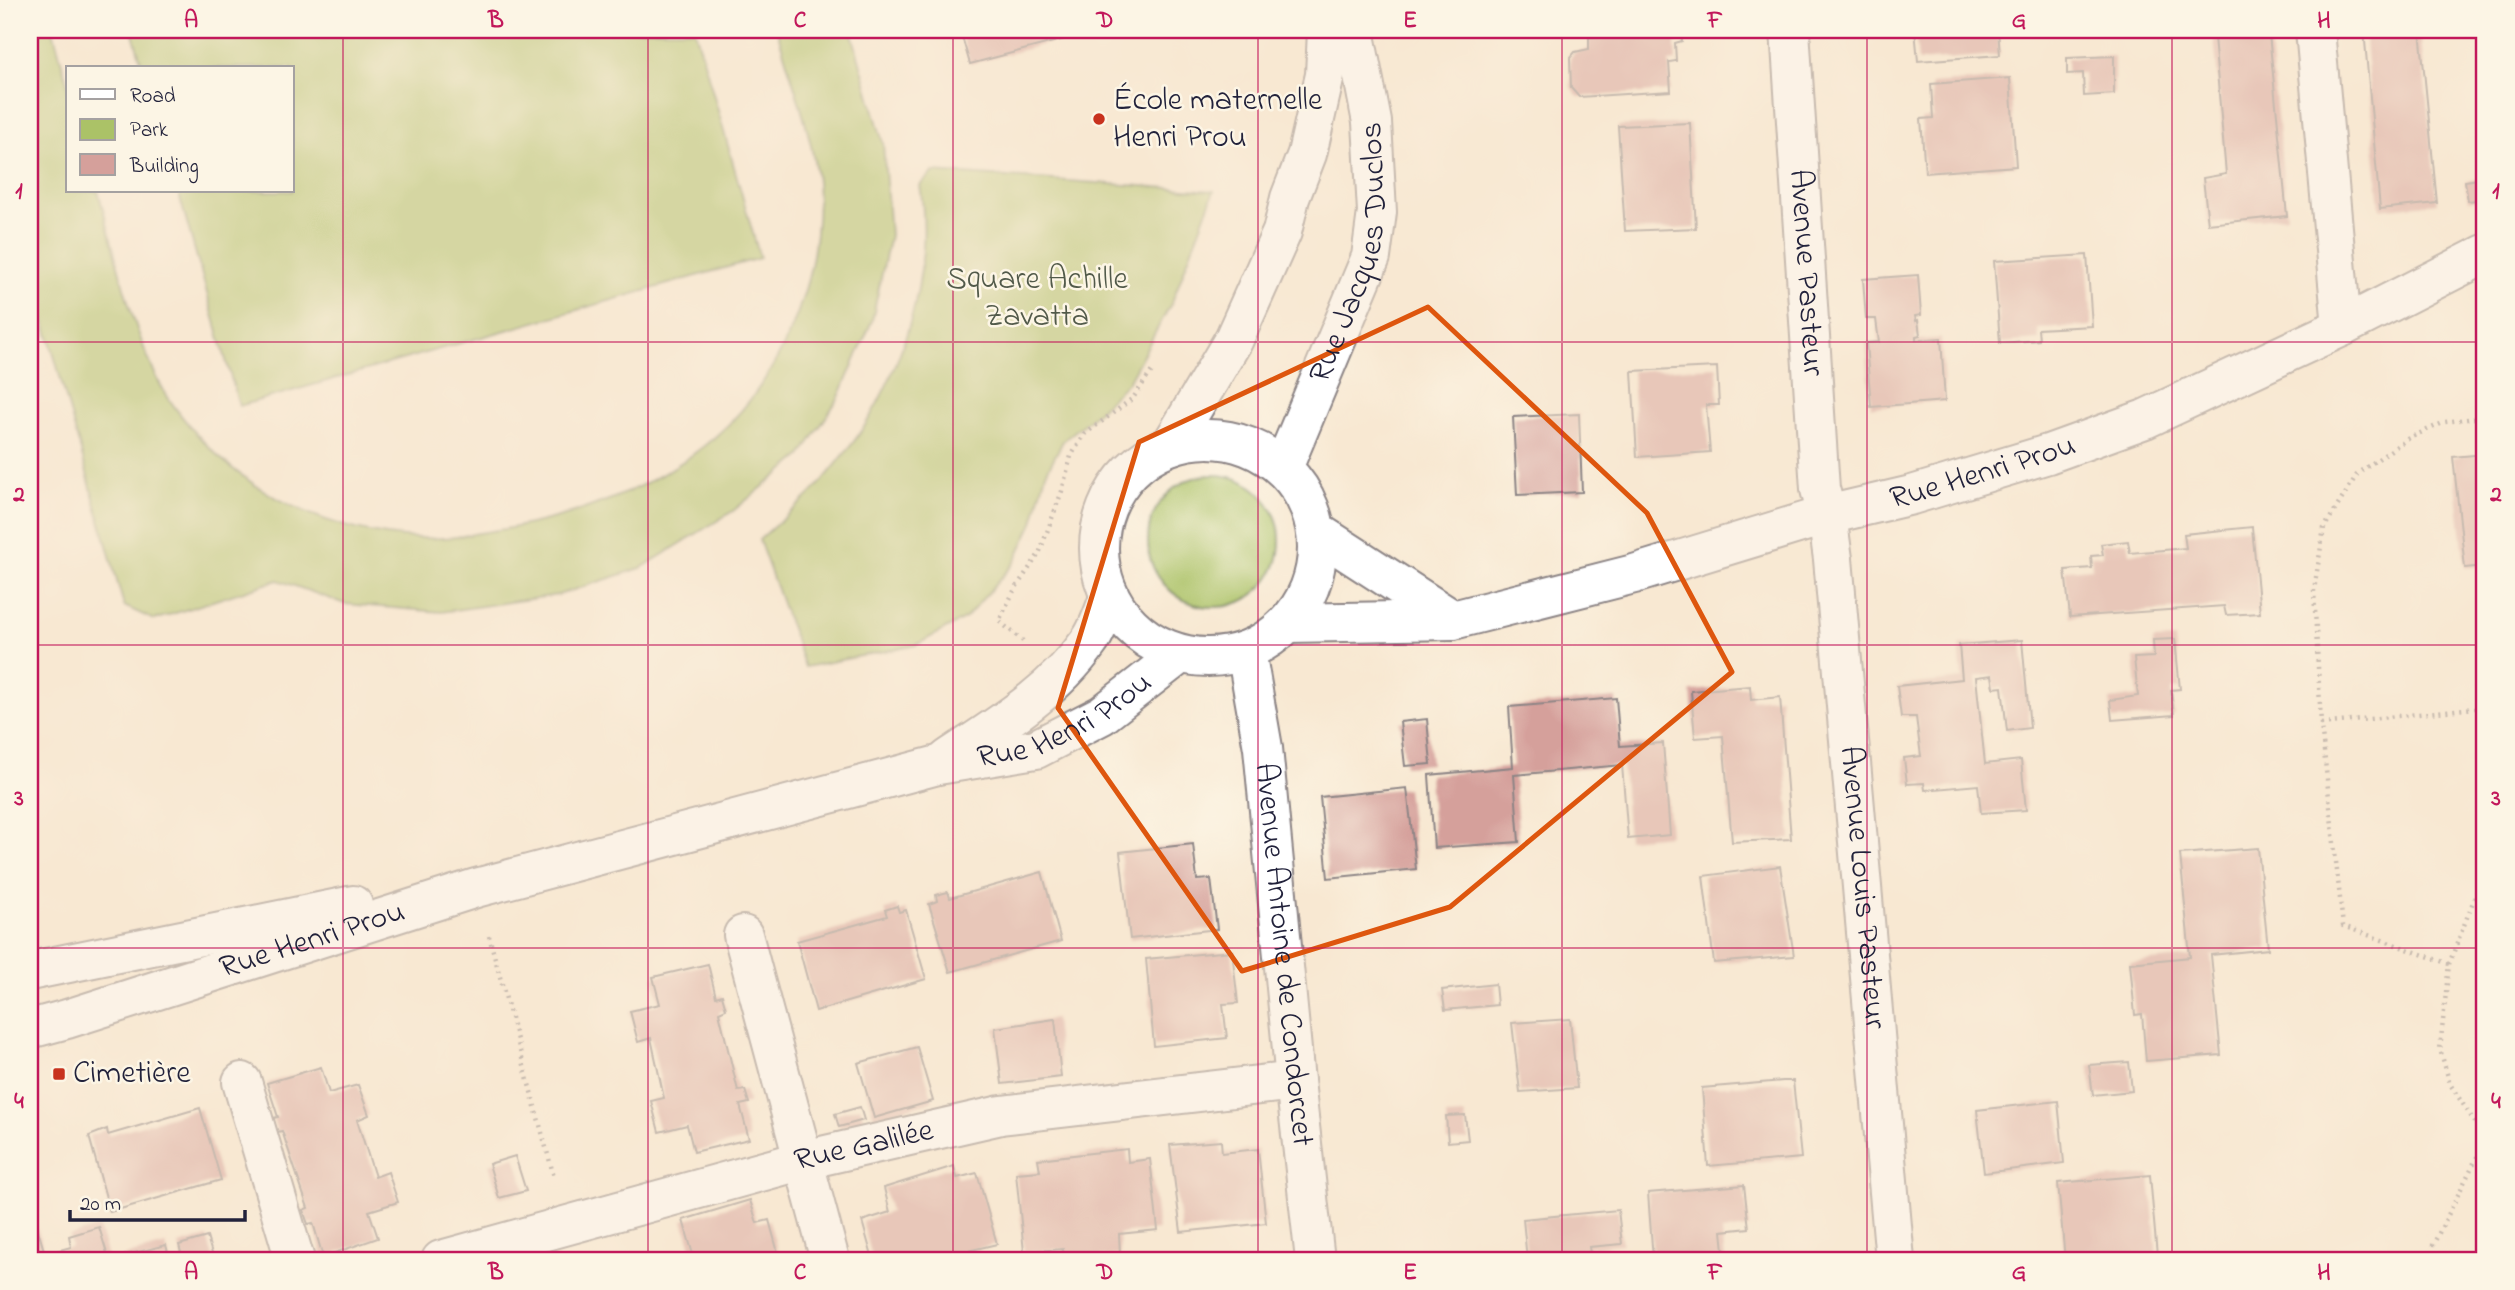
<svg xmlns="http://www.w3.org/2000/svg" width="2515" height="1290" font-family="'Indie Flower',sans-serif">
<style>
.green{fill:#abc267;stroke:#667251;stroke-width:2}
.building{fill:#d5a09b}
.lines{fill:none;stroke-linecap:round;stroke-linejoin:round}
.street-casing{stroke:#8d8586;stroke-width:42}
.secondary-casing{stroke:#8d8586;stroke-width:42}
.path{stroke:#8d8586;stroke-width:4.5;stroke-dasharray:2 5;stroke-linecap:butt}
.street{stroke:#fff;stroke-width:38}
.secondary{stroke:#fff;stroke-width:38}
.marked{fill:none;stroke:#de560e;stroke-width:5;stroke-linejoin:round}
.grid{fill:none;stroke:#c2185b;stroke-width:2;stroke-opacity:0.55}
.poi-dot{fill:#c8321e;stroke:#fcf5e5;stroke-width:2.5}
.labels{text-anchor:middle;dominant-baseline:central;stroke-width:5;stroke-linejoin:round;paint-order:stroke}
.poi-label{font-size:32px;fill:#22223b;stroke:#fcf5e5;text-anchor:start}
.street-label{font-size:32px;fill:#22223b;stroke:#fcf5e5}
.park-label{font-size:32px;fill:#525a4a;stroke:#fcf5e5}
.neatline{fill:none;stroke:#c2185b;stroke-width:2.5}
.grid-label{font-size:23px;text-anchor:middle;font-weight:bold;fill:#c2185b}
</style>
<rect width="100%" height="100%" fill="#fcf5e5"/>
<filter id="ink" filterUnits="userSpaceOnUse"><feTurbulence type="fractalNoise" baseFrequency=".0143" numOctaves="2"/><feDisplacementMap in="SourceGraphic" scale="14" xChannelSelector="R" yChannelSelector="G"/><feConvolveMatrix kernelMatrix="1 2 1 2 8 2 1 2 1" color-interpolation-filters="sRGB"/></filter>
<filter id="wash" filterUnits="userSpaceOnUse"><feTurbulence type="fractalNoise" baseFrequency=".00686" numOctaves="4" result="noise"/><feDisplacementMap in="SourceGraphic" scale="28" xChannelSelector="R" yChannelSelector="G"/><feGaussianBlur stdDeviation="1.57" result="paint"/><feColorMatrix in="noise" values="0 0 0 0 0 0 0 0 0 0 0 0 0 0 0 0 0 1.4 0 .05"/><feComposite in="paint" operator="in"/></filter>
<g filter="url(#wash)">
<rect width="100%" height="100%" fill="#f8e8d2"/>
<g class="green">
<path d="M 30,30 L 53,30 L 68,86 L 68,191 L 98,191 C 116,254 129,321 158,380 C 169,402 187,424 204,442 C 263,505 355,541 441,538 C 454,538 467,535 479,533 C 569,521 662,489 728,425 C 764,389 790,341 804,293 C 815,258 821,208 816,172 C 809,125 790,75 777,30 L 851,30 L 883,143 L 890,235 L 872,321 L 839,397 L 801,456 L 733,511 L 641,568 L 558,595 L 441,612 L 345,604 L 278,580 L 154,620 L 124,606 L 30,269 Z"/>
<polygon points="132,30 695,30 760,258 239,406 178,191 292,191 292,68 143,68"/>
<path d="M 933,172 L 1214,191 L 1172,302 L 1128,382 L 1091,418 L 1063,441 L 1046,473 L 1033,523 L 1014,563 L 966,618 L 916,645 L 805,667 L 759,540 C 780,520 807,501 825,478 C 841,459 858,438 870,417 C 909,349 933,264 920,185 Z"/>
<circle cx="1214" cy="541" r="66"/>
</g>
<g id="blocks">
<g class="building">
<polygon points="960,30 1095,30 1095,31 970,64"/>
<polygon points="1600,30 1681,30 1682,41 1675,43 1676,61 1669,62 1671,91 1579,97 1571,88 1570,58 1575,52 1589,49 1589,37 1601,36"/>
<polygon points="1915,30 1998,30 2000,55 1918,61"/>
<polygon points="2196,30 2290,30 2269,34 2287,216 2208,224 2203,178 2226,174 2214,37 2197,40"/>
<polygon points="2364,30 2420,30 2437,203 2380,209"/>
<polygon points="2114,56 2114,94 2084,96 2083,73 2067,74 2067,58"/>
<polygon points="2010,78 2016,166 1925,173 1921,119 1933,118 1931,84"/>
<polygon points="1690,123 1696,228 1625,231 1618,126"/>
<polygon points="2485,178 2485,199 2468,201 2465,181"/>
<polygon points="2087,255 2092,326 2038,329 2039,340 2000,343 1994,261"/>
<polygon points="1918,275 1921,315 1915,316 1916,321 1918,320 1920,335 1916,336 1916,340 1941,338 1945,401 1871,407 1866,343 1879,342 1876,319 1866,319 1863,279"/>
<polygon points="1717,367 1719,405 1706,405 1710,452 1637,457 1632,371"/>
<polygon points="1579,414 1582,492 1517,495 1513,417"/>
<polygon points="2485,454 2485,566 2465,568 2453,457"/>
<polygon points="2252,527 2260,613 2226,615 2224,606 2070,617 2065,570 2092,568 2091,556 2103,555 2101,544 2128,541 2130,553 2186,548 2184,534"/>
<polygon points="2175,639 2180,689 2171,690 2174,715 2112,720 2110,700 2138,696 2134,658 2154,657 2153,640"/>
<polygon points="2022,640 2030,728 2007,731 2002,687 1994,688 1992,675 1976,677 1985,764 2021,760 2026,810 1981,813 1978,785 1925,790 1924,783 1907,784 1904,758 1921,756 1916,717 1901,717 1897,686 1962,679 1959,645"/>
<polygon points="1750,686 1751,700 1780,697 1791,839 1732,842 1723,736 1695,738 1691,691"/>
<polygon points="1616,698 1620,746 1663,743 1670,835 1628,839 1622,765 1514,775 1519,842 1434,848 1429,775 1513,767 1509,707"/>
<polygon points="1427,719 1431,764 1405,766 1400,722"/>
<polygon points="1407,788 1416,869 1328,878 1320,797"/>
<polygon points="1193,844 1197,880 1211,879 1217,929 1130,939 1120,852"/>
<polygon points="2258,848 2268,949 2211,955 2221,1055 2146,1061 2142,1014 2135,1015 2130,963 2190,957 2180,854"/>
<polygon points="1780,866 1794,956 1714,963 1703,876"/>
<polygon points="1042,872 1061,941 950,972 929,904 937,901 936,895 948,892 950,898"/>
<polygon points="897,906 899,912 906,910 926,979 816,1011 797,941 887,916 885,910"/>
<polygon points="1232,951 1238,1003 1223,1004 1227,1038 1154,1046 1146,959"/>
<polygon points="708,964 716,997 722,995 726,1009 719,1012 738,1091 745,1090 749,1103 740,1105 749,1139 694,1152 687,1125 659,1132 651,1101 664,1098 651,1038 638,1042 630,1011 660,1004 653,977"/>
<polygon points="1495,984 1497,1005 1445,1010 1442,990"/>
<polygon points="1055,1019 1061,1077 1002,1084 995,1028"/>
<polygon points="1570,1019 1577,1088 1520,1092 1512,1023"/>
<polygon points="917,1047 933,1101 874,1118 858,1063"/>
<polygon points="2129,1062 2132,1091 2093,1095 2089,1065"/>
<polygon points="321,1067 329,1093 358,1085 369,1115 357,1120 375,1177 388,1172 398,1202 369,1211 378,1238 323,1257 313,1223 308,1224 303,1210 308,1208 282,1131 277,1132 273,1118 278,1117 267,1083"/>
<polygon points="1783,1081 1793,1081 1801,1158 1708,1166 1702,1088"/>
<polygon points="2058,1101 2064,1163 1984,1173 1977,1110"/>
<polygon points="860,1107 864,1120 839,1127 835,1114"/>
<polygon points="200,1108 221,1180 110,1212 89,1136 107,1129 108,1135"/>
<polygon points="1465,1115 1468,1140 1448,1142 1446,1116"/>
<polygon points="1221,1141 1222,1153 1258,1149 1266,1223 1181,1232 1170,1145"/>
<polygon points="1127,1149 1128,1162 1150,1159 1158,1230 1119,1234 1120,1255 1064,1260 1063,1249 1024,1252 1016,1173 1040,1171 1038,1159"/>
<polygon points="515,1156 526,1191 499,1198 489,1164"/>
<polygon points="954,1166 957,1178 977,1173 997,1244 959,1253 961,1260 873,1260 862,1221 890,1212 884,1188"/>
<polygon points="2150,1175 2157,1256 2127,1260 2065,1260 2058,1183"/>
<polygon points="1744,1185 1749,1228 1722,1231 1725,1260 1653,1260 1648,1193"/>
<polygon points="750,1200 757,1223 769,1220 780,1260 688,1260 694,1258 683,1220"/>
<polygon points="1618,1210 1622,1244 1589,1247 1591,1260 1527,1260 1523,1219"/>
<polygon points="30,1217 35,1220 45,1254 71,1247 69,1236 99,1227 109,1260 30,1260"/>
<polygon points="207,1237 214,1260 183,1260 179,1245"/>
<polygon points="166,1245 170,1260 124,1260 123,1256"/>
</g>
</g>
</g>
<g filter="url(#ink)">
<use href="#blocks" fill-opacity="0" stroke="#8d8586" stroke-width="2"/>
<g class="lines">
<g class="street-casing">
<g id="street">
<path id="s1" d="M 1790,30 L 1820,489 L 1827,515 L 1833,559 L 1895,1260"/>
<polyline points="2315,30 2342,327"/>
<polyline points="1171,445 1234,339 1282,232 1290,198 1307,154 1325,75 1327,30"/>
<path id="s2" d="M 1283,468 L 1371,257 L 1377,212 L 1372,122 L 1354,30"/>
<path id="s3" d="M 1246,651 L 1263,748 L 1295,1081 L 1315,1260"/>
<polyline points="743,935 830,1260"/>
<polyline points="242,1082 295,1260"/>
<path id="s4" d="M 441,1260 L 804,1160 L 1001,1115 L 1295,1081"/>
</g>
</g>
<g class="secondary-casing">
<g id="secondary">
<circle cx="1208" cy="548" r="109"/>
<polyline points="1317,532 1453,620"/>
<path id="s5" d="M 1289,623 L 1453,620 L 1634,574 L 1827,515 L 1912,495 L 2048,454 L 2145,419 L 2342,327 L 2485,254"/>
<path d="M 948,759 C 999,725 1053,693 1089,642 C 1098,630 1103,613 1109,598"/>
<polyline points="30,971 353,905"/>
<path id="s6" d="M 30,1029 L 67,1019 L 476,888 L 938,765 L 1036,749 L 1102,715 L 1179,655"/>
</g>
</g>
<g class="path">
<polyline points="1023,641 999,621 1015,589 1039,554 1062,491 1071,456 1085,434 1133,398 1154,368"/>
<polyline points="2321,724 2485,707"/>
<polyline points="2485,871 2449,964 2440,1049 2450,1084 2485,1138"/>
<polyline points="489,936 554,1177"/>
<polyline points="2449,964 2343,926 2321,724 2314,590 2324,528 2358,473 2407,439 2445,422 2482,417 2478,380"/>
<polyline points="2432,1260 2433,1245 2485,1141"/>
</g>
<use href="#street" class="street"/>
<use href="#secondary" class="secondary"/>
</g>
</g>
<path d="M0 0H2515V1290H0ZM 1428,307 L 1647,513 L 1732,672 L 1450,907 L 1242,971 L 1058,708 L 1139,442 Z" fill="#f8e8d2" fill-opacity=".55" fill-rule="evenodd"/>
<path class="marked" d="M 1428,307 L 1647,513 L 1732,672 L 1450,907 L 1242,971 L 1058,708 L 1139,442 Z"/>
<path class="grid" d="M 343,30 L 343,1260M 648,30 L 648,1260M 953,30 L 953,1260M 1258,30 L 1258,1260M 1562,30 L 1562,1260M 1867,30 L 1867,1260M 2172,30 L 2172,1260M 30,342 L 2485,342M 30,645 L 2485,645M 30,948 L 2485,948"/>
<g class="poi-dot">
<circle cx="1099" cy="119" r="7"/>
<rect x="52" y="1067" width="14" height="14" rx="3.5"/>
</g>
<g class="labels">
<g class="poi-label">
<text x="1113" y="101">École maternelle<tspan x="1113" dy="37">Henri Prou</tspan></text>
<text x="73" y="1074">Cimetière</text>
</g>
<g class="street-label">
<text stroke="none"><textPath href="#s2" startOffset="229">Rue Jacques Duclos</textPath></text>
<text stroke="none"><textPath href="#s1" startOffset="243">Avenue Pasteur</textPath></text>
<text stroke="none"><textPath href="#s5" startOffset="714">Rue Henri Prou</textPath></text>
<text stroke="none"><textPath href="#s6" startOffset="1082">Rue Henri Prou</textPath></text>
<text stroke="none"><textPath href="#s1" startOffset="861">Avenue Louis Pasteur</textPath></text>
<text stroke="none"><textPath href="#s6" startOffset="296">Rue Henri Prou</textPath></text>
<text stroke="none"><textPath href="#s3" startOffset="306">Avenue Antoine de Condorcet</textPath></text>
<text stroke="none"><textPath href="#s4" startOffset="438">Rue Galilée</textPath></text>
</g>
<g class="park-label">
<text x="1037" y="280">Square Achille<tspan x="1037" dy="37">Zavatta</tspan></text>
</g>
</g>
<rect width="2515" height="1290" fill="none" stroke="#fcf5e5" stroke-width="77"/>
<rect x="66" y="66" width="228" height="126" fill="#fcf5e5" stroke="#a5a1a1" stroke-width="2"/>
<rect x="80" y="89" width="35" height="10" fill="#ffffff" stroke="#a5a1a1" stroke-width="2"/>
<text x="130" y="102" font-size="21" fill="#22223b">Road</text>
<rect x="80" y="119" width="35" height="21" fill="#abc267" stroke="#a5a1a1" stroke-width="2"/>
<text x="130" y="136" font-size="21" fill="#22223b">Park</text>
<rect x="80" y="154" width="35" height="21" fill="#d5a09b" stroke="#a5a1a1" stroke-width="2"/>
<text x="130" y="172" font-size="21" fill="#22223b">Building</text>
<path d="M70 1210v10h175v-10" fill="none" stroke="#22223b" stroke-width="3.5"/>
<text x="80" y="1210" font-size="21" fill="#22223b" stroke="#fcf5e5" stroke-width="5" paint-order="stroke">20 m</text>
<rect x="38" y="38" width="2438" height="1214" class="neatline"/>
<g class="grid-label">
<text x="191" y="27">A</text>
<text x="496" y="27">B</text>
<text x="800" y="27">C</text>
<text x="1105" y="27">D</text>
<text x="1410" y="27">E</text>
<text x="1715" y="27">F</text>
<text x="2019" y="27">G</text>
<text x="2324" y="27">H</text>
<text x="19" y="198">1</text>
<text x="2496" y="198">1</text>
<text x="19" y="501">2</text>
<text x="2496" y="501">2</text>
<text x="19" y="805">3</text>
<text x="2496" y="805">3</text>
<text x="19" y="1108">4</text>
<text x="2496" y="1108">4</text>
<text x="191" y="1279">A</text>
<text x="496" y="1279">B</text>
<text x="800" y="1279">C</text>
<text x="1105" y="1279">D</text>
<text x="1410" y="1279">E</text>
<text x="1715" y="1279">F</text>
<text x="2019" y="1279">G</text>
<text x="2324" y="1279">H</text>
</g>
</svg>
